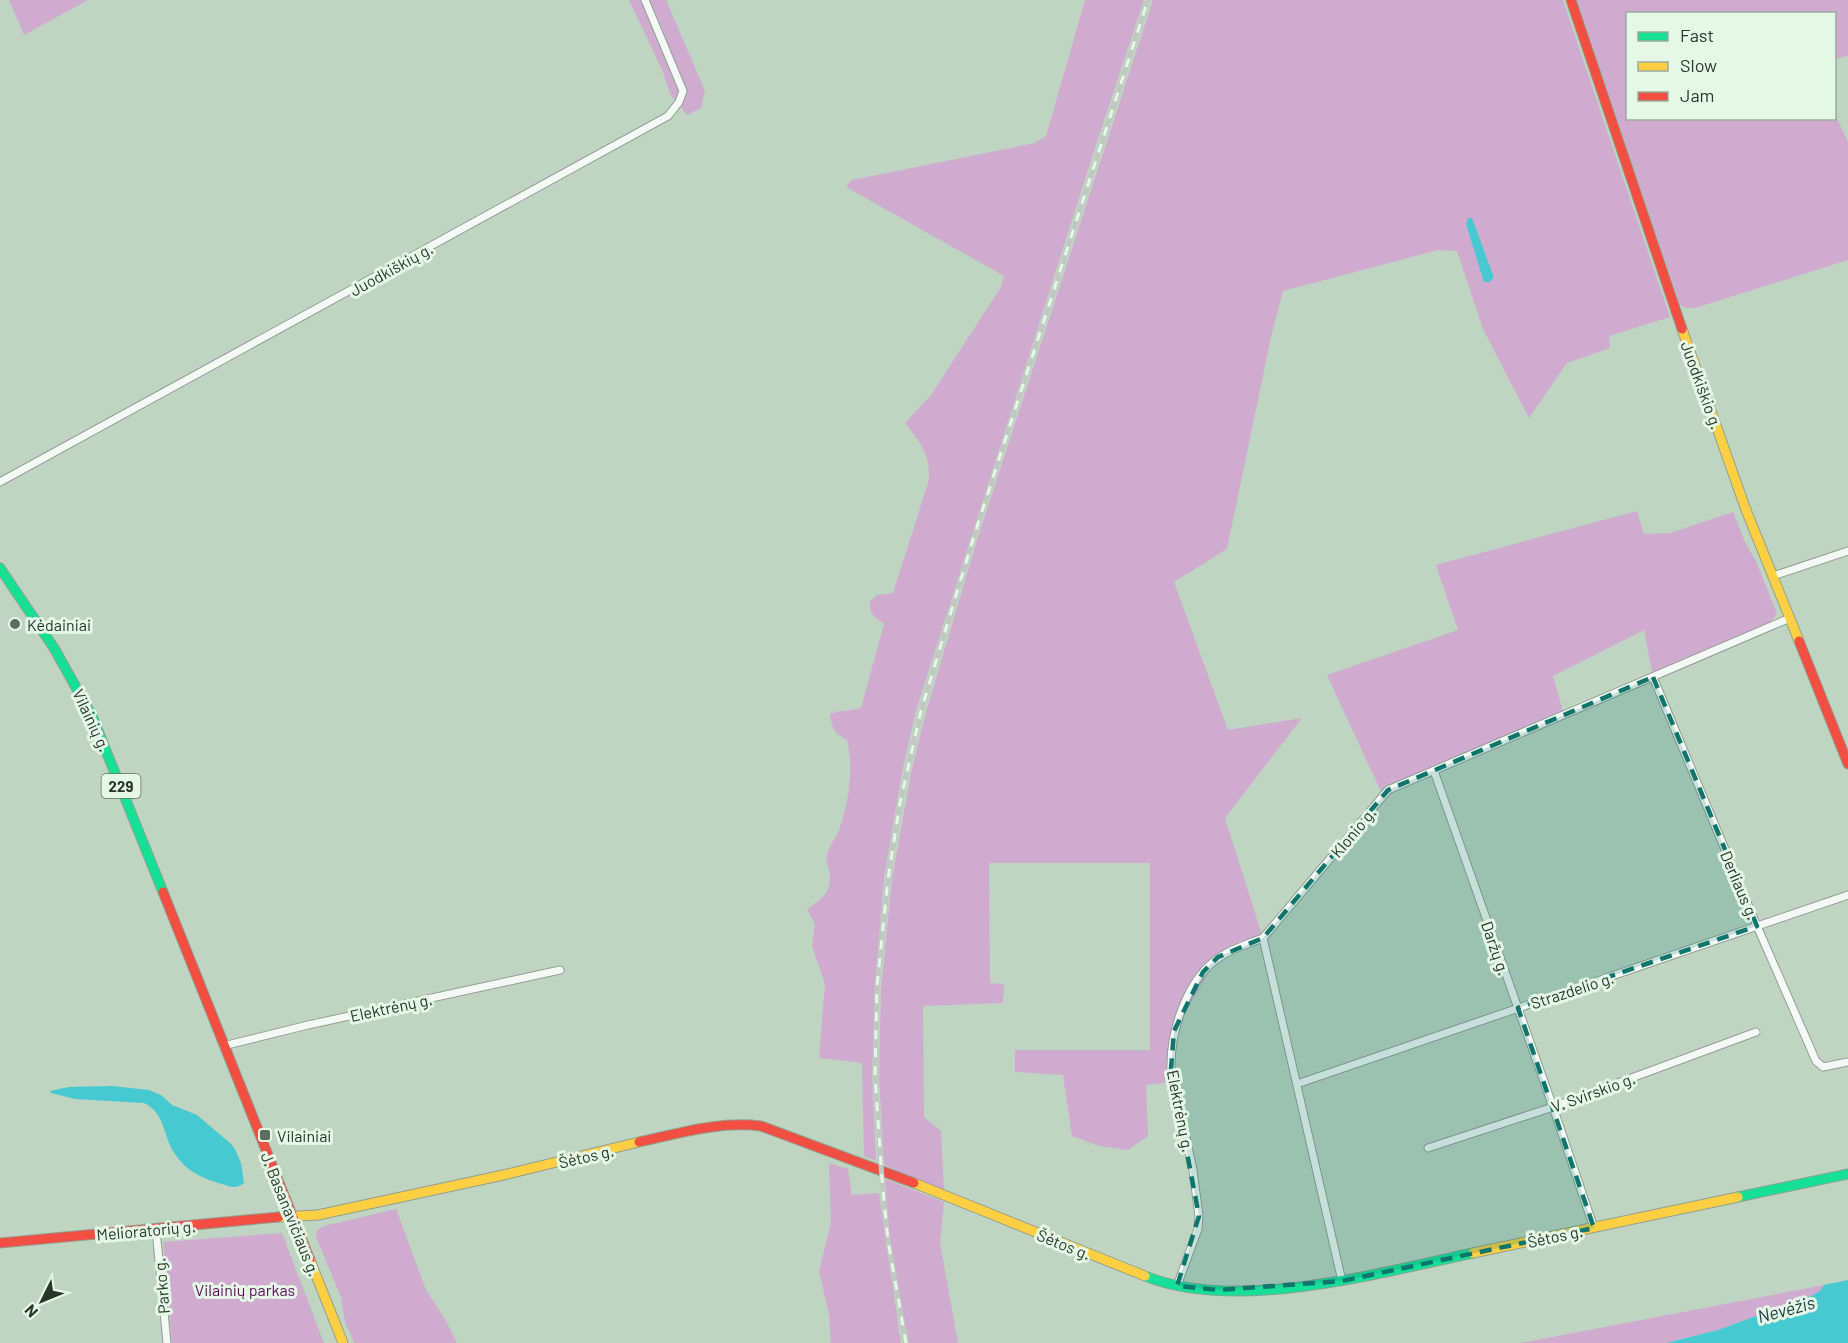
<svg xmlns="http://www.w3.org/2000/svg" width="1848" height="1343" font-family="Barlow,sans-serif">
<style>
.green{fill:#cfabd0}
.water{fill:#46c9d0}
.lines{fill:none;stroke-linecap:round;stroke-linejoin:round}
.street-casing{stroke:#90a091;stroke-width:9}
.fast-casing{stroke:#90a091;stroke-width:11}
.slow-casing{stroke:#90a091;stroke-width:11}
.jam-casing{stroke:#90a091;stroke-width:11}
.street{stroke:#f5f9f6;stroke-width:7}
.fast{stroke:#16e098;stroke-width:9}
.slow{stroke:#ffcf43;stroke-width:9}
.jam{stroke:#f24e42;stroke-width:9}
.rail-casing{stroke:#c1c7c1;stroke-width:5}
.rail{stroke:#e5f8e6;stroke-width:3;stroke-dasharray:9;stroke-linecap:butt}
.marked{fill:#0f766e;fill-opacity:0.2;stroke:#0f766e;stroke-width:4.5;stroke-dasharray:12 8;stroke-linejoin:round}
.poi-dot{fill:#5d6e5e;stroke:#e5f8e6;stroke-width:2}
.labels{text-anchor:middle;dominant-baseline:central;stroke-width:6;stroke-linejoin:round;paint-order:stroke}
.shield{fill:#e5f8e6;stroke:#617162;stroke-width:1.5}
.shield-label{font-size:15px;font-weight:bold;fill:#283729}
.street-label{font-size:16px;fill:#283729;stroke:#e5f8e6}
.poi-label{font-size:16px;fill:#283729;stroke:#e5f8e6;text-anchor:start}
.park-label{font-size:16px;fill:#600c62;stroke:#e5f8e6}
.water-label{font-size:18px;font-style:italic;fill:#203f44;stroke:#e5f8e6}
</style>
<rect width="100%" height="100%" fill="#bfd5c1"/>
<g class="green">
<polygon points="9,0 88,0 24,35"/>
<polygon points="629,0 666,0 705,91 701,108 687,115 670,94 663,72"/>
<path d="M 1085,0 L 1144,0 L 1094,151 L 916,711 L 902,772 L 884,879 L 875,985 L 872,1076 L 876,1161 L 864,1156 L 862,1063 L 819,1058 L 825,984 L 812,946 L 815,924 L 807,909 C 825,898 833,890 829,869 C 828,865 826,859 827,855 C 828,847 836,838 839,830 C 849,801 854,770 847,740 C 834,733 832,728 830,714 C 841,710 850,711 861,708 L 884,624 C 874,617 869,614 870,601 L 878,595 L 893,593 L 929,480 C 930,453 921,444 905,423 L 931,395 L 1001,287 L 1004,276 L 846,187 L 852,180 L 1035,143 L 1046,136 Z"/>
<polygon points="1153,0 1563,0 1670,317 1609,336 1610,348 1567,363 1529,418 1483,329 1457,251 1438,250 1283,291 1271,337 1227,549 1174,582 1228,730 1302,718 1225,818 1263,938 1218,957 1174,1031 1171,1082 1146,1085 1148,1136 1128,1150 1099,1146 1072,1136 1063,1075 1015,1072 1015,1050 1150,1050 1150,863 989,863 990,983 1004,984 1003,1003 923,1006 924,1117 941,1131 944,1191 891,1169 884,1164 879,1076 881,989 892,879 911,773 926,712 978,537"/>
<polygon points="1577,0 1848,0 1848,56 1835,59 1834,14 1628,14 1628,118 1834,118 1835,114 1848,142 1848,260 1695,308 1686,308 1680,305"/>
<polygon points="1637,511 1644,534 1670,533 1733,512 1745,542 1755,559 1777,613 1771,622 1653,677 1644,630 1553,676 1564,715 1383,796 1327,675 1458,630 1436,565"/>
<polygon points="829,1163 848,1169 852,1195 879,1193 901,1343 831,1343 829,1314 819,1271 831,1223"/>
<polygon points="885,1179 944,1202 940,1243 958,1343 909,1343 890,1242"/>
<polygon points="396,1209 426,1290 445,1319 457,1343 354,1343 345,1322 341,1297 316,1237 317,1230 324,1226"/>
<polygon points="282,1233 324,1343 172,1343 163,1242"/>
<polygon points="1824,1285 1820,1291 1811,1296 1718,1330 1666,1343 1521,1343"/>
</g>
<g class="water">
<polygon points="1468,218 1472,218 1494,278 1489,282 1484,282 1466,224"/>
<path d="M 112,1086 L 149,1090 L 161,1095 L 172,1105 L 197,1115 L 230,1143 L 235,1149 L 241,1163 L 244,1183 C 237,1189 230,1187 222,1184 C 203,1179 186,1171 175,1154 C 163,1138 166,1113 144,1103 L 75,1099 L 51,1093 L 50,1091 L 69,1087 Z"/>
<polygon points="1848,1280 1848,1343 1666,1343 1718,1330 1811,1296 1820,1291 1824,1285"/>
</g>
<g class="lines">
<g class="street-casing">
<g id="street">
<polyline points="0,482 668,116 679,102 683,91 645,0"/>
<polyline points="1773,576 1848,551"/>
<polyline points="1653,677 1757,926 1816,1061 1823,1067 1848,1062"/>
<polyline points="1434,771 1553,1107 1594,1228"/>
<polyline points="223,1046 308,1025 560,970"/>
<polyline points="1297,1084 1848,895"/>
<polyline points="1428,1148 1553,1107 1756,1032"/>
<polyline points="156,1230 167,1343"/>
<polyline points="1342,1281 1263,938 1388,790 1790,618"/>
<path d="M 1177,1286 L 1198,1229 L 1199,1216 L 1193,1170 L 1171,1069 C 1170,1032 1187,978 1220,957 C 1233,948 1248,944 1263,938"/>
</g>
</g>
<g class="fast-casing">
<g id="fast">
<polyline points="0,568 54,648 92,716 163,892"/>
<polyline points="1738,1197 1848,1174"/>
<path d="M 1145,1276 C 1236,1313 1378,1273 1473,1253"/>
</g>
</g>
<g class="slow-casing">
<g id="slow">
<polyline points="1682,329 1746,510 1799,641"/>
<polyline points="914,1183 1145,1276"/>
<polyline points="279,1217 318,1215 508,1174 639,1142"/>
<polyline points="1473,1253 1738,1197"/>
<polyline points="310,1260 343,1343"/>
</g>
</g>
<g class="jam-casing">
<g id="jam">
<polyline points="1571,0 1682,329"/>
<polyline points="1799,641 1848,764"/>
<polyline points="163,892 310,1260"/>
<path d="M 639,1142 C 680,1133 719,1121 761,1126 L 914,1183"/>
<polyline points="0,1243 279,1217"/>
</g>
</g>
<use href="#street" class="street"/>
<use href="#fast" class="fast"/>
<use href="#slow" class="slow"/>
<use href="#jam" class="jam"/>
<g class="rail-casing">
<polyline id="rail" points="906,1343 888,1241 882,1179 875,1076 877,986 888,879 900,803 921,711 974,536 1148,0"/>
</g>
<use href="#rail" class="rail"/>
</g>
<path class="marked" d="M 1653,677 L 1757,926 L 1518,1008 L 1594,1228 L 1342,1281 L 1219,1290 L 1177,1286 L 1199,1216 L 1171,1069 L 1174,1031 L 1203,972 L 1218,957 L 1263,938 L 1388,790 Z"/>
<g class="poi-dot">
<circle cx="15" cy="624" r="6"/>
<rect x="259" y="1129" width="12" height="12" rx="3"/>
</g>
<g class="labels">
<rect class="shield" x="101.5" y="774" width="39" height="24" rx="4.5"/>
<g class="shield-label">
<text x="121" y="786">229</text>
</g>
<g class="street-label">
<text transform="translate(391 269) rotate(-29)">Juodkiškių g.</text>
<text transform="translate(1702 385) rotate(70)">Juodkiškio g.</text>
<text transform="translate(92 720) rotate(65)">Vilainių g.</text>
<text transform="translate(1353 832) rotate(-50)">Klonio g.</text>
<text transform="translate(1740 885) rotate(67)">Derliaus g.</text>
<text transform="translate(1496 948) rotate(71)">Daržų g.</text>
<text transform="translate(1572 990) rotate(-18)">Strazdelio g.</text>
<text transform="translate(391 1007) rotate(-12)">Elektrėnų g.</text>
<text transform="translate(1593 1092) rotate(-20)">V. Svirskio g.</text>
<text transform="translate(1181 1111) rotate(79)">Elektrėnų g.</text>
<text transform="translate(586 1156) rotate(-13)">Šėtos g.</text>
<text transform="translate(291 1214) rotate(68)">J. Basanavičiaus g.</text>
<text transform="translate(146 1230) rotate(-5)">Melioratorių g.</text>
<text transform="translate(1555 1236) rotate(-12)">Šėtos g.</text>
<text transform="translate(1064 1244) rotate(22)">Šėtos g.</text>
<text transform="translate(161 1286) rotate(-95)">Parko g.</text>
</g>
<g class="poi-label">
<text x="27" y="624">Kėdainiai</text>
<text x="277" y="1135">Vilainiai</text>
</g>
<g class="park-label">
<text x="245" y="1289">Vilainių parkas</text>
</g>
<g class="water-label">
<text transform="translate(1786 1309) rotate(-15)">Nevėžis</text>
</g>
</g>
<rect x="1626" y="12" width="210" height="108" fill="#e5f8e6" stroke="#99ab9a" stroke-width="1.5"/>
<rect x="1638" y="32" width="30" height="9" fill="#16e098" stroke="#99ab9a" stroke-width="1.5"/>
<text x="1680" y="42" font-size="18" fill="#283729">Fast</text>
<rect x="1638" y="62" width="30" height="9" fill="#ffcf43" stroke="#99ab9a" stroke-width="1.5"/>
<text x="1680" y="72" font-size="18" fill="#283729">Slow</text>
<rect x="1638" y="92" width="30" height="9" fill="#f24e42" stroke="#99ab9a" stroke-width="1.5"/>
<text x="1680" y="102" font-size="18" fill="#283729">Jam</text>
<g transform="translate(42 1301) rotate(227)" stroke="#e5f8e6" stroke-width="4.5" paint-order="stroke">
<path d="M0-4.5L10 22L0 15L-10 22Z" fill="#283729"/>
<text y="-9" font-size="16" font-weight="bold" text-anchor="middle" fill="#283729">N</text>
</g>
</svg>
